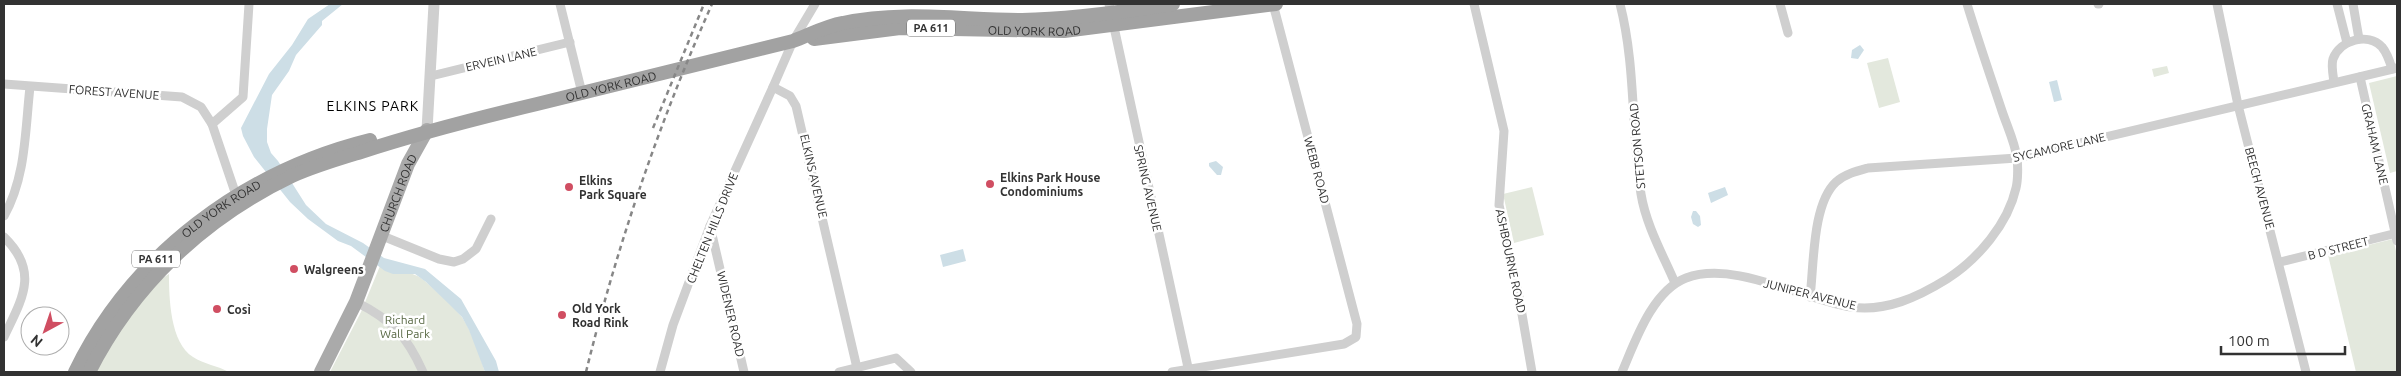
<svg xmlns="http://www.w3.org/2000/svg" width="2401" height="376" font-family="Ubuntu,sans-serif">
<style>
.green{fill:#e3e8dd}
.water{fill:#cddee6}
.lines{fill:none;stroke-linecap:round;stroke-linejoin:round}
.minor{stroke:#cfcfcf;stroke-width:9}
.tertiary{stroke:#cfcfcf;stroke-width:11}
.primary{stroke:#aaa;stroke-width:14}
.trunk{stroke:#a2a2a2;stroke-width:14}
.rail{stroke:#878787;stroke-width:2.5;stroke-dasharray:5 4;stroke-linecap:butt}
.poi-dot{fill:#d04e62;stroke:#fff;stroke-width:2}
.labels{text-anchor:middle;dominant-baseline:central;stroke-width:5;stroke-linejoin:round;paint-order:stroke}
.shield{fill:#fff;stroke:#707070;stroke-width:1}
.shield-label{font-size:11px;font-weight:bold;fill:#323232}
.street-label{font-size:12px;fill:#323232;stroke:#fff}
.poi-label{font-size:12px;font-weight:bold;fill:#323232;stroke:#fff;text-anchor:start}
.park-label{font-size:12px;fill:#596945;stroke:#fff}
.neighbourhood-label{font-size:14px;letter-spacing:1px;fill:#000;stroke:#fff}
</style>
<rect width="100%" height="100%" fill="#fff"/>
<g class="green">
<polygon points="1888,58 1900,102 1879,108 1867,63"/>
<polygon points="2167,66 2169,73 2154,77 2152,69"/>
<polygon points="2397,76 2397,171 2390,173 2369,83"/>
<polygon points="1532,187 1544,235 1514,243 1503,194"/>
<polygon points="2393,239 2397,255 2397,372 2356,372 2328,255"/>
<path d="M 380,266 C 391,277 402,269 415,275 C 423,278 430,286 436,291 C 445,299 454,307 461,316 C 471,329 480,356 485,372 L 330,372 L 361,312 Z"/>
<path d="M 169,274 C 169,297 170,343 193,357 C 204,364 218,366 229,372 L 95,372 C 110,342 140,290 169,274 Z"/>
</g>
<g class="water">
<polygon points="330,4 343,4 322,21 322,25 296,55 289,71 272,95 267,129 267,142 271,153 278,161 306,205 326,224 363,243 384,258 425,269 461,299 496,361 499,372 485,372 469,330 462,317 449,304 426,282 415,274 393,274 385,271 351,246 338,241 308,219 290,202 254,157 243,136 241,128 269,74 292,45 308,19"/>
<polygon points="1860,45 1864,50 1858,59 1851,58 1852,50"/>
<polygon points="2057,80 2062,100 2054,102 2049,82"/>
<polygon points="1216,161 1223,167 1221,175 1217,175 1209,166 1209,163"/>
<polygon points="1725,187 1728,195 1711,203 1708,193"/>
<polygon points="1693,211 1696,211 1700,216 1701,225 1698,227 1693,224 1691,217"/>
<polygon points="963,249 966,261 943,267 940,255"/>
</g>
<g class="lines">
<g class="minor">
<polyline points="560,4 582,93"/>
<polyline points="815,4 793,41 773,87 790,96 796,106 857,368"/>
<polyline points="1109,4 1189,372"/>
<polyline points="1474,4 1504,131 1499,205 1519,297 1532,372"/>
<path d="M 1620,4 C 1636,66 1631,131 1641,194 C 1646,225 1663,255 1675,283"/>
<polyline points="1780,4 1788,33"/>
<polyline points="2098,4 2099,4"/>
<polyline points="2217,4 2238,105 2306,372"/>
<polyline points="2337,4 2347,43"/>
<polyline points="2353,4 2359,39"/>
<polyline points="431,76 570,42"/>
<polyline points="2360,77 2397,241"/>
<path d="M 2334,82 C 2333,75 2331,65 2333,59 C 2340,40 2368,32 2382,47 C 2387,53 2390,62 2392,69"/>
<polyline points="4,84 182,97 201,107 212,124"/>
<polyline points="236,195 212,124 243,97 249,4"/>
<path d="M 4,216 C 26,177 25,131 30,87"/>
<polyline points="710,226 744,372"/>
<polyline points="380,235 439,259 454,262 463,259 476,249 491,219"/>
<path d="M 4,237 C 40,272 22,299 4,337"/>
<polyline points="2280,262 2397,233"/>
<path d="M 1810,297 C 1814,266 1812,204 1836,182 C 1845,174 1857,171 1868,168 L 2017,158 L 2397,68"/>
<path d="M 356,302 C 392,320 407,336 423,372"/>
<polyline points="660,372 673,325 710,226 773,87"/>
<polyline points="839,372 896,358 911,372"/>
<polyline points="1172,372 1344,344 1356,337 1357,324 1273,4"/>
<path d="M 1622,372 C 1635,342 1652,291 1686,278 C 1734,260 1802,299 1851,307 C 1886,312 1918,297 1947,279 C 1978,259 2008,224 2016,188 C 2018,180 2018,166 2017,158 C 2015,143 2007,126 2002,111 C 1990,75 1978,40 1967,4"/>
</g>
<polyline class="tertiary" points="427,130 434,4"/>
<path class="primary" id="s1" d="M 321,372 L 356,302 L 408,164 L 427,130"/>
<g class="trunk">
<path id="s2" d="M 814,39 L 900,28 L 1064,31 L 1276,4"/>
<path id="s3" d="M 75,372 C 132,254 245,171 370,140"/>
<path id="s4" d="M 89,372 C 133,285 204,218 292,176 C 314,166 338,159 361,152 C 419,133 478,118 537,104 C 622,83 708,62 793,41 C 809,35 826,26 843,23 C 902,10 963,20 1022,20 C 1073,19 1123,12 1173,4"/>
</g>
<g class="rail">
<polyline points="653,128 704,4"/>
<path d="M 586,372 C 617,246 659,123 712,4"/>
</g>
</g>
<g class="poi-dot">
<circle cx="990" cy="184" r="5"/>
<circle cx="569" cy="187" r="5"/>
<circle cx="294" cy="269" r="5"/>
<circle cx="217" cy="309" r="5"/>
<circle cx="562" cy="315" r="5"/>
</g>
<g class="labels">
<g class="shield">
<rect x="907" y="19.5" width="48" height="17" rx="4"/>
<rect x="132" y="250.5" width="48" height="17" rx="4"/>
</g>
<g class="shield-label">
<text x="931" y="28">PA 611</text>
<text x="156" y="259">PA 611</text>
</g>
<g class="street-label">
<text stroke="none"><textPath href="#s2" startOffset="221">OLD YORK ROAD</textPath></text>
<text transform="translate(501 59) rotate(-13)">ERVEIN LANE</text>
<text stroke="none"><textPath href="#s4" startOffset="619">OLD YORK ROAD</textPath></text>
<text transform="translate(114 92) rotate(4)">FOREST AVENUE</text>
<text transform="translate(2375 144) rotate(77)">GRAHAM LANE</text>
<text transform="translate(1637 146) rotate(-95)">STETSON ROAD</text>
<text transform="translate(2059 147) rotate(-13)">SYCAMORE LANE</text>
<text transform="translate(1317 170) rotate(75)">WEBB ROAD</text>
<text transform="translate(814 176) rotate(77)">ELKINS AVENUE</text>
<text transform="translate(1148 188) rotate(77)">SPRING AVENUE</text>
<text transform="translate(2260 188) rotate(75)">BEECH AVENUE</text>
<text stroke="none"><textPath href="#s1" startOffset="195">CHURCH ROAD</textPath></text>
<text stroke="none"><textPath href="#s3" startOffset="222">OLD YORK ROAD</textPath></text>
<text transform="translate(712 228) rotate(-68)">CHELTEN HILLS DRIVE</text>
<text transform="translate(2338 248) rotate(-14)">B D STREET</text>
<text transform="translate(1511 261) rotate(78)">ASHBOURNE ROAD</text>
<text transform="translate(1810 294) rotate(14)">JUNIPER AVENUE</text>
<text transform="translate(731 314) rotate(77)">WIDENER ROAD</text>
</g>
<g class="poi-label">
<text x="1000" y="177">Elkins Park House<tspan x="1000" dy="14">Condominiums</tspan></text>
<text x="579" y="180">Elkins<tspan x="579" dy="14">Park Square</tspan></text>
<text x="304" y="269">Walgreens</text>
<text x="572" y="308">Old York<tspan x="572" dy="14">Road Rink</tspan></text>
<text x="227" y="309">Così</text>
</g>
<g class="park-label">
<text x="405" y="319">Richard<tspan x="405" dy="14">Wall Park</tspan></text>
</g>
<g class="neighbourhood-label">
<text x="373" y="106">ELKINS PARK</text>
</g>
</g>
<rect width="2401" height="376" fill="none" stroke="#323232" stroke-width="10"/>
<g transform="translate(45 331) rotate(220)"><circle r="24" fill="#ffffff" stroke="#adadad"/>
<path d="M0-4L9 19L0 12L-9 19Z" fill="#d04e62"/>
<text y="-8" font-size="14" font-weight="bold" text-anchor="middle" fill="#323232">N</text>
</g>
<path d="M2221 346v8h124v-8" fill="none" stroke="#323232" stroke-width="2.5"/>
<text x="2228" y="346" font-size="15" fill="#323232" stroke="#ffffff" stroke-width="4" paint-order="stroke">100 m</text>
</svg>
